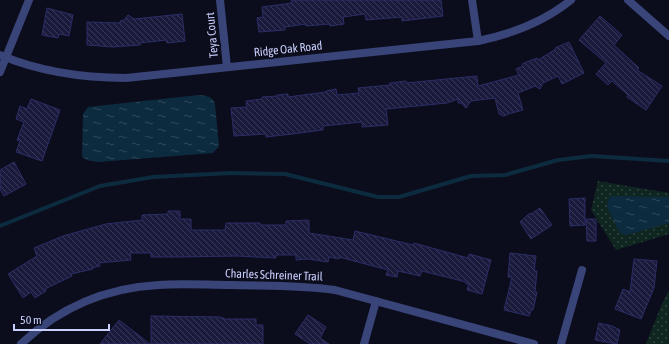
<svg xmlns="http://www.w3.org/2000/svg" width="669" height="344" font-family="'Asap Condensed',sans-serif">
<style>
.grass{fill:url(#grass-dots)}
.water{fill:url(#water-ripples)}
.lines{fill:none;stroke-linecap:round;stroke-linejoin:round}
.stream{stroke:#0d2b3f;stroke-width:4}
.building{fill:url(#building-back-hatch);stroke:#2c2d67}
.minor{stroke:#394479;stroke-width:8}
.labels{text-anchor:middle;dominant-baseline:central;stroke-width:4;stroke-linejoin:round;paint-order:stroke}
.street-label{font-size:12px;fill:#c9cffd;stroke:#0c0d1c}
</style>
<defs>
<pattern id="grass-dots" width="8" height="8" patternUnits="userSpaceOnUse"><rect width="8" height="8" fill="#0f2620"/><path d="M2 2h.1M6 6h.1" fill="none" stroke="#314441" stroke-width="1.8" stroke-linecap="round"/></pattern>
<pattern id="water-ripples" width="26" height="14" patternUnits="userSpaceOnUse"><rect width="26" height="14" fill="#0d2b3f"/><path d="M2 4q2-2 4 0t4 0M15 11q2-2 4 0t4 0" fill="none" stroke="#2f495c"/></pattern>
<pattern id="building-back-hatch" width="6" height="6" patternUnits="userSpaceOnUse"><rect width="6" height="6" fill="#191a3c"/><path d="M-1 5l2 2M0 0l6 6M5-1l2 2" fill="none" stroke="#393a59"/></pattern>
</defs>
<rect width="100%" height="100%" fill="#0c0d1c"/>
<g class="grass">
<polygon points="598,181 669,193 669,234 616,250 591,210"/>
<polygon points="669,290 669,344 646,344 661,306"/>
</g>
<g class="water">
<path d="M 199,95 C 207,96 212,96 215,104 L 219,146 L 213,153 L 98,162 C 92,161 86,161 82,156 L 83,114 L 88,107 Z"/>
<polygon points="612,196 669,197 669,223 626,235 622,234 618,230 607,206 609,198"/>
</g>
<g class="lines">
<polyline class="stream" points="0,226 100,186 153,177 231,173 285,174 378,197 399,197 471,176 505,175 558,160 592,156 669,161"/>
</g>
<g class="building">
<polygon points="298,0 441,0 443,16 402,21 402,17 366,20 365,14 343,17 344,24 330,26 330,24 306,26 306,24 285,27 285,30 259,32 257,18 263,17 262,7 292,3 291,1"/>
<polygon points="47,8 73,15 69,36 59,34 58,38 42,35"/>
<polygon points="182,14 185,41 167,43 166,40 140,43 140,45 113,47 87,45 87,22 121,23 120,21 124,20 128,15 134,19"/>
<polygon points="600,16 622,35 614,45 639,68 637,70 662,86 646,110 627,97 628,95 612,81 608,85 596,74 606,63 579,40"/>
<polygon points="569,42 584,73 562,84 558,76 543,83 540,89 535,86 518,93 523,110 508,114 507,115 503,116 499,114 495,98 471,101 466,108 461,103 458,103 458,99 447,103 386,109 388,125 362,127 362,122 323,126 323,130 292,134 266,137 266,134 234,136 231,108 247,107 246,101 262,99 262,97 277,96 277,95 288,94 288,97 326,92 326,91 336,89 337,95 359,93 358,88 390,85 390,83 406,81 406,83 477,76 478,86 519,75 516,69 523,66 522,64 524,63 537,58 538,60 556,49 555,48"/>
<polygon points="31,99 60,110 42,161 16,152 20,141 17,140 24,122 16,119 20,106 27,109"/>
<polygon points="14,162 26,184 4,196 0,189 0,170"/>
<polygon points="585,198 585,225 570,226 569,199"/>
<polygon points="540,208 552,225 531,239 520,222 530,213 531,214"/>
<polygon points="168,211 180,211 180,219 191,219 191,230 225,230 226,223 260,223 260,225 286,225 286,221 309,220 309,233 353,240 355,231 413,245 414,243 468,258 469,254 491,260 482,294 467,290 469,284 466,284 466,282 422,271 420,276 398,271 397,277 386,275 388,270 339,257 339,259 329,257 328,262 308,259 296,260 296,255 276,255 276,258 236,256 179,257 151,257 151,253 130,253 131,260 99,263 100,266 92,268 93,269 71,274 72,276 45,289 46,291 35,298 31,292 23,298 8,274 37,256 34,248 63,236 106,224 142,220 142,215 168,214"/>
<polygon points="586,219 596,219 596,241 587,241"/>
<polygon points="510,253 536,256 534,271 537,271 535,292 537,292 533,310 532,309 529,316 504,310 512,277 508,277"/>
<polygon points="634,259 657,261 654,288 641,319 615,309 623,289 630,292"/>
<polygon points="308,315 326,327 320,338 329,344 310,344 295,334"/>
<polygon points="151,316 221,317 221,318 224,318 224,319 256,319 256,325 263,325 263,344 151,344"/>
<polygon points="119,320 150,344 100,344"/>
<polygon points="599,323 612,326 620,330 617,344 595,340"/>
</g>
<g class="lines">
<g class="minor">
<polyline points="220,0 227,67"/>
<polyline points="472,0 478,41"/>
<polyline points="628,0 669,36"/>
<path d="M 0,55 C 40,72 83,78 126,78 L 478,41 C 512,34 544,22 571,0"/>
<polyline points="0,72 29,0"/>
<path d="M 21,344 C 59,308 105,288 158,285 C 182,283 207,285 231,285 C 266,286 300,285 335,290 L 534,344"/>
<polyline points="364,344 376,301"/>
<polyline points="561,344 582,270"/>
</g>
</g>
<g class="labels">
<g class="street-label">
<text transform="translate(212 35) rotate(-95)">Teya Court</text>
<text transform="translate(288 49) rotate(-6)">Ridge Oak Road</text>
<text transform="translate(274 275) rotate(2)">Charles Schreiner Trail</text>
</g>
</g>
<path d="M14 324v6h95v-6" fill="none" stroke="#c9cffd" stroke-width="2"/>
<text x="20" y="324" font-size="12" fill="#c9cffd" stroke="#0c0d1c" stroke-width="3" paint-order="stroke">50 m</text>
</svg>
